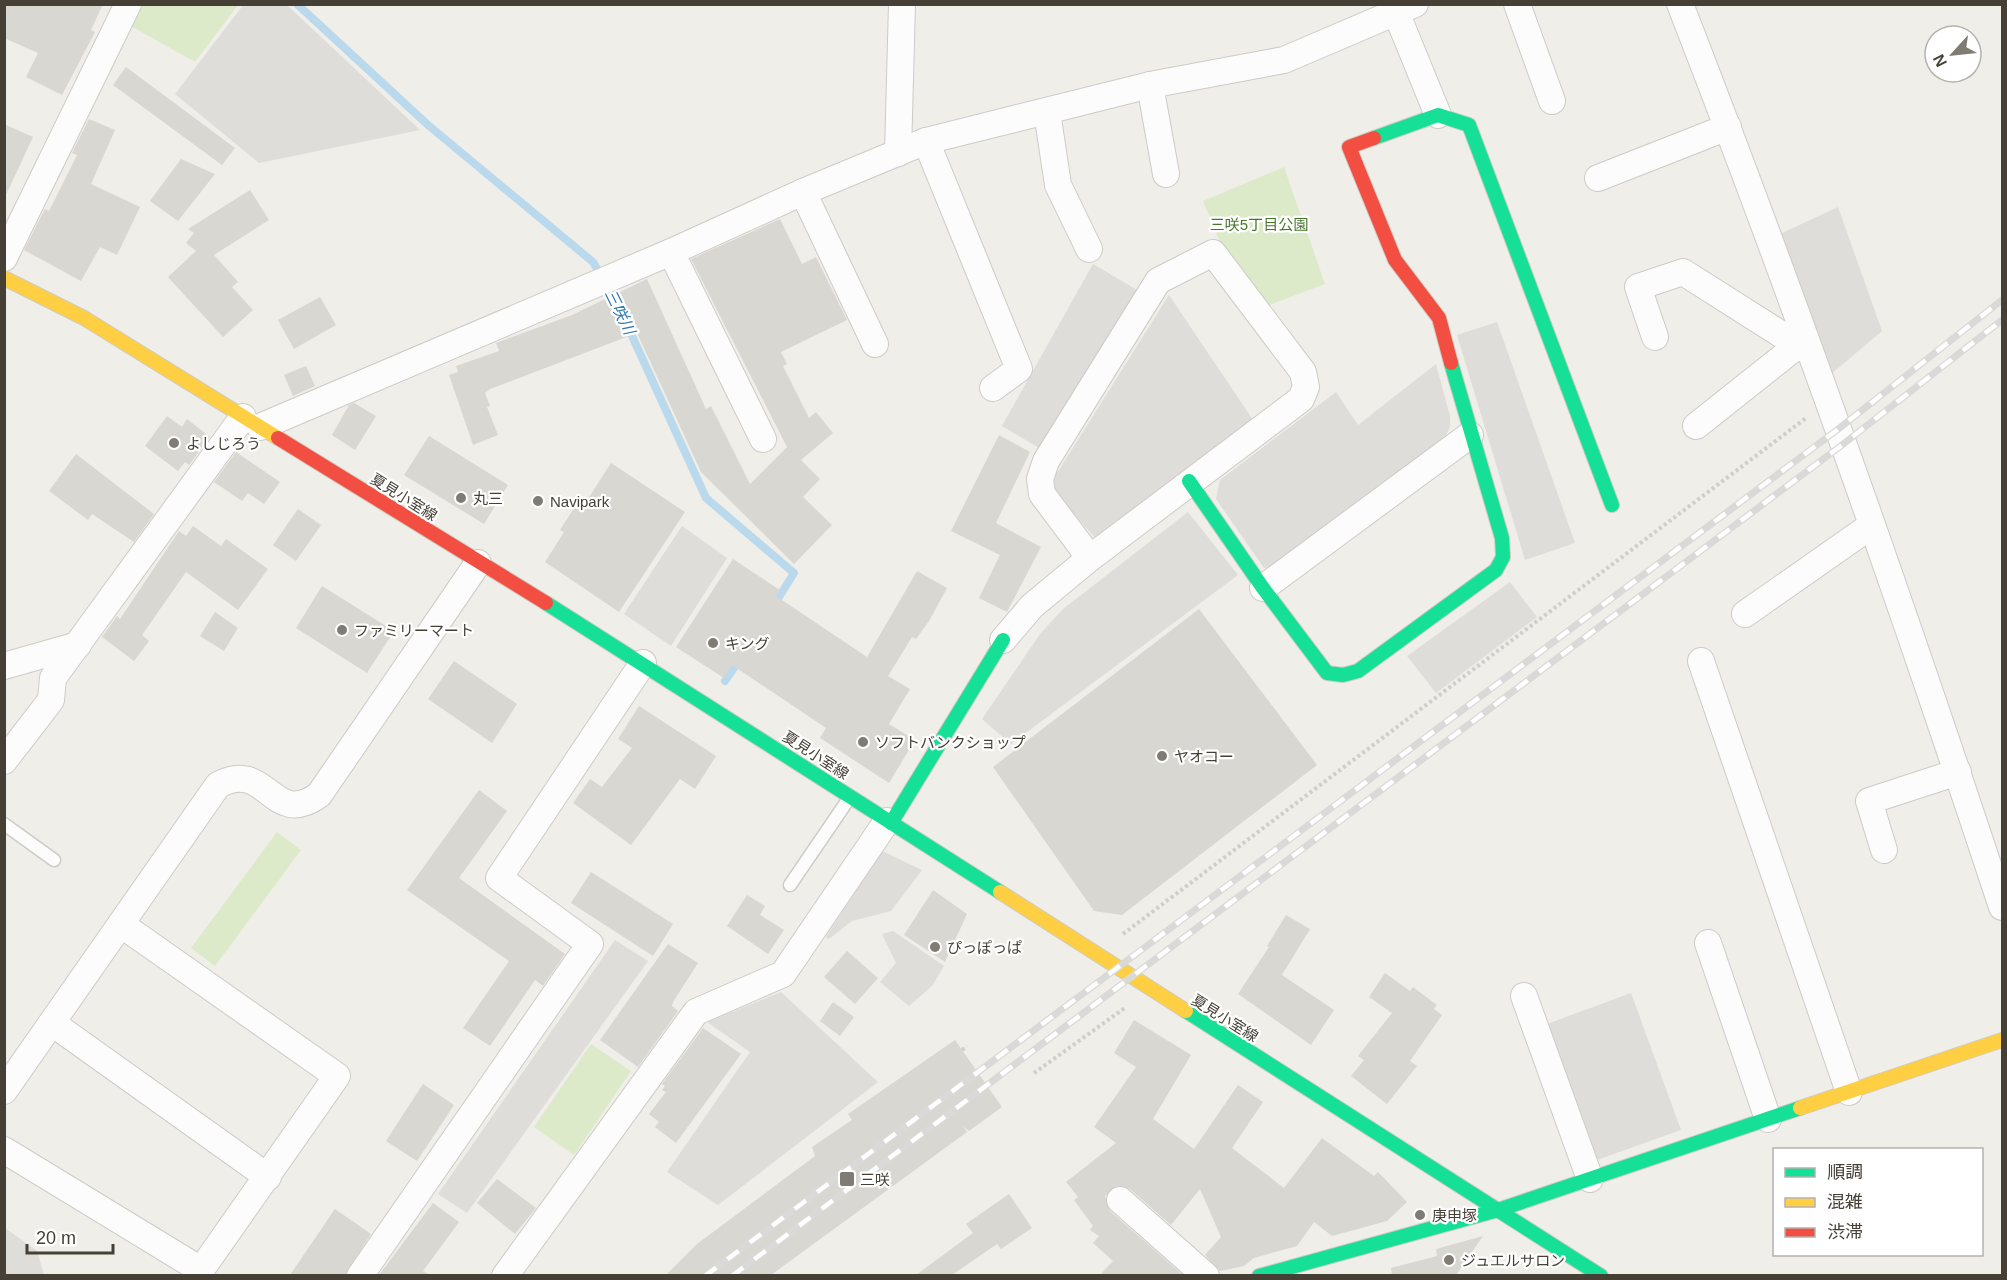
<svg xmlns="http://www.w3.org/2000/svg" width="2007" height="1280" font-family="Arial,'Noto Sans JP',sans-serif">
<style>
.green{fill:#ddeac9}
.parking{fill:#deddd9}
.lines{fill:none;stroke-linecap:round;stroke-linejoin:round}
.stream{stroke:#bad9ec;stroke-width:8}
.building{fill:#d9d7d2}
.lane-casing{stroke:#cdcbc7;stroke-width:15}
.street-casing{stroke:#cdcbc7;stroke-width:28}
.fast-casing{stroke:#cfcbc0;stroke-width:16}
.slow-casing{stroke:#cfcbc0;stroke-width:16}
.jam-casing{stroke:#cfcbc0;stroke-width:16}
.path{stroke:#d0ceca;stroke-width:4;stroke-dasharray:3 3;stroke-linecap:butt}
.lane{stroke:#fdfcfc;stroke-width:12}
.street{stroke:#fdfcfc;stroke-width:26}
.fast{stroke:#16e098;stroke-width:14}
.slow{stroke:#ffcf43;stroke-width:14}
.jam{stroke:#f24e42;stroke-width:14}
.rail-casing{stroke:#d9d9d8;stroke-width:7}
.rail{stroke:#fff;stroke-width:4.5;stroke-dasharray:14;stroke-linecap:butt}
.poi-dot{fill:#807c74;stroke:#fff;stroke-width:2}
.labels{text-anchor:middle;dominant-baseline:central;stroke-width:4.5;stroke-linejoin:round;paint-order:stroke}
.park-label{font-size:15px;fill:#47752a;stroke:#fff}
.poi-label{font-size:15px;fill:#453f35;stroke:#fff;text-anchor:start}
.street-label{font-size:15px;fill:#453f35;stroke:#fff}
.water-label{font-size:16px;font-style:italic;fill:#317bae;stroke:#fff}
</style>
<rect width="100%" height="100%" fill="#efeee9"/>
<g class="green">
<polygon points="141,5 238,5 195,62 131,26"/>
<polygon points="1284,167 1325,284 1267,306 1220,242 1203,201"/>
<polygon points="277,832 301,850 215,966 191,948"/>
<polygon points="591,1044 631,1071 574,1155 534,1127"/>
</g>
<g class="parking">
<polygon points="244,4 287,5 420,130 259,163 175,94"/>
<polygon points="1838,207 1882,331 1830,375 1778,235"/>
<polygon points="1093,264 1137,290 1039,448 1002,426"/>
<polygon points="1169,295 1253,420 1096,539 1055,492 1054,478"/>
<polygon points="1497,322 1575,543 1525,560 1457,335"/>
<polygon points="1436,364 1450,416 1450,427 1445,437 1379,493 1277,566 1264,568 1216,499 1220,480 1336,392 1358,425"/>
<polygon points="1188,512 1238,575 1011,744 982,719 1040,634 1063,609"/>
<polygon points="682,526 727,558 671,646 624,614"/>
<polygon points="1510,582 1537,617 1436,693 1407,656"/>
<polygon points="882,851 922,870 891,911 852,921 829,939 826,937"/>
<polygon points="893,931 944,966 932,986 909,1006 880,982 896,963 882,934"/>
<polygon points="615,940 648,961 467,1213 438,1194"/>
<polygon points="781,992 878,1082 718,1205 667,1172 750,1052 707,1022"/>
<polygon points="1631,993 1681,1130 1597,1160 1547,1024"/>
<polygon points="5,1228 37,1251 44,1275 5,1275"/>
</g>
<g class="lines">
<g class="stream">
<polyline points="297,4 428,125 593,262 618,305"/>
<polyline points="627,325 706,498 794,573 774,605"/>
<polyline points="725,681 740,659"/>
</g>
</g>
<g class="building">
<polygon points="4,4 103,4 91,30 95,32 62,95 26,77 38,53 4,38"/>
<polygon points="126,67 235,148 222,165 113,85"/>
<polygon points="89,119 115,130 91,184 140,207 117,255 100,247 81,281 24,250 45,209 49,211 77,155 72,153"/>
<polygon points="4,124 33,137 4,199"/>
<polygon points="181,159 215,174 178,221 150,201"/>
<polygon points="250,190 269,220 214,255 238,282 232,287 253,310 223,337 168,277 196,251 186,243 194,233 188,229"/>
<polygon points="780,219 802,264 816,257 847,320 781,352 787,364 783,366 809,418 816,412 833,433 801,460 820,479 803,497 832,525 794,564 701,472 637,333 490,389 485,393 490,406 487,407 498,435 473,445 449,375 458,372 456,366 499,351 496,343 572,315 647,279 706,409 711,406 750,484 787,447 691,259"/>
<polygon points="320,297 336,325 294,349 278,320"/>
<polygon points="306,366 315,386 293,396 284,375"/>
<polygon points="354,403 376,416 355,450 332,435 349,405"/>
<polygon points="167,416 182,427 187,419 210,437 189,465 185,462 178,471 145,446"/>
<polygon points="999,435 1030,452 996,523 1041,547 1007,612 979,598 1000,555 951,531"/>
<polygon points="429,436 508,485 484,524 404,475"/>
<polygon points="236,452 280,482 264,504 248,493 242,501 214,482"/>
<polygon points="76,454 154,514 134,542 92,514 88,520 49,491"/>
<polygon points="611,463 685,512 619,612 545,562 564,532 560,530 578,502 584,505"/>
<polygon points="298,509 321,525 296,561 273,545"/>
<polygon points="193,526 221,546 226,539 268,569 238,610 186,572 142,635 149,641 134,661 102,637 117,616 120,619 179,531 186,536"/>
<polygon points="733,559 780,590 776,596 867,657 917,571 947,588 929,621 916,639 912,637 888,676 910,689 889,724 915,740 889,783 820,738 826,728 732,665 724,678 676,647"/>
<polygon points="322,586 394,631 367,673 296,628"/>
<polygon points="1199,609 1317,765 1122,915 1094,911 993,767"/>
<polygon points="215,612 238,628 224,651 200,636"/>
<polygon points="454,661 517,704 492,743 428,699"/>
<polygon points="639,706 716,756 695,789 680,779 631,845 573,803 590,779 602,787 632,748 618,739"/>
<polygon points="479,790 507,811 459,878 565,954 543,986 535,980 490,1046 463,1028 509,961 407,890"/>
<polygon points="591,872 673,924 653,956 571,903"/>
<polygon points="933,890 967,914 945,962 904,935"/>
<polygon points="747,895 765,906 760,915 784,930 768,954 727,926"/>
<polygon points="1286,915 1310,929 1282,975 1334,1010 1311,1045 1238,994 1269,947 1267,946"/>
<polygon points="668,944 698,963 673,1002 672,1006 678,1011 638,1067 600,1040"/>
<polygon points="847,951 878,978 855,1004 824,977"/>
<polygon points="1385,973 1410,991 1413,987 1437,1005 1434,1009 1442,1015 1410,1061 1417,1066 1387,1104 1351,1076 1364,1060 1358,1056 1392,1013 1369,997"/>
<polygon points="833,1002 854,1017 840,1036 820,1021"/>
<polygon points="1134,1020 1191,1055 1153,1119 1194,1149 1238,1085 1263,1102 1232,1148 1284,1188 1322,1138 1374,1176 1378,1172 1407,1202 1387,1221 1332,1236 1314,1222 1297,1246 1254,1258 1244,1266 1220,1271 1205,1255 1221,1237 1200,1189 1171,1225 1130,1189 1116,1186 1105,1196 1110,1211 1183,1275 1100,1275 1113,1261 1093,1243 1099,1236 1090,1230 1093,1226 1074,1200 1078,1197 1066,1182 1116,1143 1094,1127 1136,1067 1114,1053"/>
<polygon points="703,1028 741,1054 676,1143 655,1127 659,1122 649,1114 666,1092 662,1090 665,1086 662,1084"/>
<polygon points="955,1040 1002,1107 969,1131 963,1126 967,1132 771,1275 666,1275 697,1244 815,1156 812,1147 852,1120 848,1114"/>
<polygon points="423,1084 454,1105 417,1161 386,1141"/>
<polygon points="497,1179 536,1208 515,1234 477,1203"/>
<polygon points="1009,1194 1032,1228 1001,1249 997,1244 952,1275 916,1275 973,1233 966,1224"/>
<polygon points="433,1203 459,1222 423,1271 430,1275 379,1275"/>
<polygon points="335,1209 371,1234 345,1275 290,1275"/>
<polygon points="1483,1236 1456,1275 1392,1275 1391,1268 1437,1256 1436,1249"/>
</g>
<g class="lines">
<g class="lane-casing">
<g id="lane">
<polyline points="4,824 54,860"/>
<polyline points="790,885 850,797"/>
</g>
</g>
<g class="street-casing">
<g id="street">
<polyline points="1517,4 1552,101"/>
<path d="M 1680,4 C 1796,302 1902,604 2002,907"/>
<polyline points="1396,12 1438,115"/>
<polyline points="1150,85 1166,174"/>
<polyline points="1047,112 1058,185 1089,249"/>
<polyline points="926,141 1019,369 993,388"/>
<polyline points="898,153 902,4"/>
<polyline points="1598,178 1728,127"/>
<polyline points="803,192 875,344"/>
<polyline points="671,252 763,439"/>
<polyline points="4,258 128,4"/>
<polyline points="1655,337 1638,287 1683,272 1809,352"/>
<polyline points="1696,426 1798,345"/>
<polyline points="260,427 671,252 803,192 926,141 1150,85 1284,60 1415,4"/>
<polyline points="1263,588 1470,435"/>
<polyline points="1745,614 1872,525"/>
<polyline points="1003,640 1032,606 1090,558 1301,399 1306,387 1303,372 1213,253 1158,281 1046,461 1040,479 1042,494 1090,558"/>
<polyline points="1701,661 1849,1092"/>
<polyline points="4,666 78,645"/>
<polyline points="4,761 51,700 53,678 243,417"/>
<polyline points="1884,850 1869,801 1958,772"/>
<polyline points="1708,943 1768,1119"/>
<polyline points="1524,996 1590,1179"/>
<polyline points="52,1023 268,1177"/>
<path d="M 4,1091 L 218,785 C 268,758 271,829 319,795 L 478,563"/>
<polyline points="4,1150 201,1270 337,1076 122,925"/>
<polyline points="1120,1200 1206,1276"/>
<polyline points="360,1276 590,944 499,878 643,663"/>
<polyline points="505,1276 696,1012 783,974 887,821"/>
</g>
</g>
<g class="fast-casing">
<g id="fast">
<polyline points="1374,138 1438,115 1469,125 1612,505"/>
<polyline points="1189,481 1263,588 1327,673 1343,675 1358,671 1496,570 1503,557 1502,538 1451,363"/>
<polyline points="546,603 1000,892"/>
<polyline points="891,823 1003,640"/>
<polyline points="1186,1011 1601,1276"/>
<polyline points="1259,1276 1498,1210 1800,1108"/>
</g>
</g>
<g class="slow-casing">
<g id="slow">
<polyline points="4,278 84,318 278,438"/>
<polyline points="1000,892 1186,1011"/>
<polyline points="1800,1108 2002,1040"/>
</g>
</g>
<g class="jam-casing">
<g id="jam">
<polyline points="1374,138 1349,147 1395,260 1439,318 1451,363"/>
<polyline points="278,438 546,603"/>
</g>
</g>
<g class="path">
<polyline points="1123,934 1806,418"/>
<polyline points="962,1050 967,1046"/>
<polyline points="1034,1073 1126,1007"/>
</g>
<use href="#lane" class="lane"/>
<use href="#street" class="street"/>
<use href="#fast" class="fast"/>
<use href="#slow" class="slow"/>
<use href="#jam" class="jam"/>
<g class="rail-casing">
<g id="rail">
<polyline points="705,1276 1837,430 2002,300"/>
<polyline points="732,1276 1842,445 2002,320"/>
</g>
</g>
<use href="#rail" class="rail"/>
</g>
<g class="poi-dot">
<circle cx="174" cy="443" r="6"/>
<circle cx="461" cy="498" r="6"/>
<circle cx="538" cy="501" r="6"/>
<circle cx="342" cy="630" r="6"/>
<circle cx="713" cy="643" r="6"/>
<circle cx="863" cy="742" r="6"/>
<circle cx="1162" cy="756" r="6"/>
<circle cx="935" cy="947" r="6"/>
<rect x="839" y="1171" width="16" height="16" rx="3"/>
<circle cx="1420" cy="1215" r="6"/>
<circle cx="1449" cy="1260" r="6"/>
</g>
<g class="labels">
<g class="park-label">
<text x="1259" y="224">三咲5丁目公園</text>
</g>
<g class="poi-label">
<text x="186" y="443">よしじろう</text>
<text x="473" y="498">丸三</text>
<text x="550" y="501">Navipark</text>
<text x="354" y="630">ファミリーマート</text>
<text x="725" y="643">キング</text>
<text x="875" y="742">ソフトバンクショップ</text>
<text x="1174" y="756">ヤオコー</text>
<text x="947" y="947">ぴっぽっぱ</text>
<text x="860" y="1179">三咲</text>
<text x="1432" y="1215">庚申塚</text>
<text x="1461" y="1260">ジュエルサロン</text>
</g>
<g class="street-label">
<text transform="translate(404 497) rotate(32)">夏見小室線</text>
<text transform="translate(816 755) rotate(33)">夏見小室線</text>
<text transform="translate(1225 1018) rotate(32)">夏見小室線</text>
</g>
<g class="water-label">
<text transform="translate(620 312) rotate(64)">三咲川</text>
</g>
</g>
<rect width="2007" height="1280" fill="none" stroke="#453f35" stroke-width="12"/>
<rect x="1773" y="1148" width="210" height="108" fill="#ffffff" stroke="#b5b2ae" stroke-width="1.5"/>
<rect x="1785" y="1168" width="30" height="9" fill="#16e098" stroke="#b5b2ae" stroke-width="1.5"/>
<text x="1827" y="1178" font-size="18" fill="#453f35">順調</text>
<rect x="1785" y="1198" width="30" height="9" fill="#ffcf43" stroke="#b5b2ae" stroke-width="1.5"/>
<text x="1827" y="1208" font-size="18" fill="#453f35">混雑</text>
<rect x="1785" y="1228" width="30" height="9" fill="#f24e42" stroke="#b5b2ae" stroke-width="1.5"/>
<text x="1827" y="1238" font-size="18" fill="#453f35">渋滞</text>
<g transform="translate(1953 54) rotate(243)"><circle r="28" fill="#ffffff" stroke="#b5b2ae" stroke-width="1.5"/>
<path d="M0-4.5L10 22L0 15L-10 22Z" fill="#807c74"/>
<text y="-9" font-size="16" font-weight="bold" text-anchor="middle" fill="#453f35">N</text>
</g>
<path d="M27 1244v9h86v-9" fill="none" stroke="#453f35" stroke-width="3"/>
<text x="36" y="1244" font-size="18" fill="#453f35" stroke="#ffffff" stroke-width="4.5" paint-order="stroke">20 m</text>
</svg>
